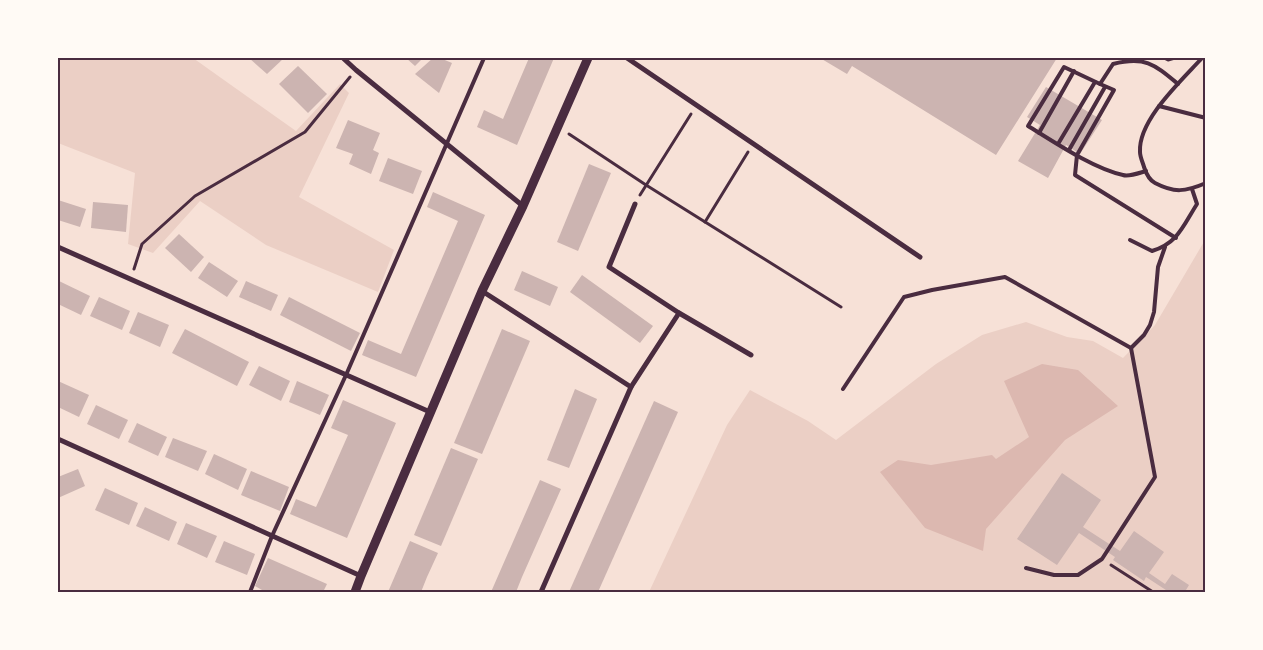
<svg xmlns="http://www.w3.org/2000/svg" width="1263" height="650" font-family="'Archivo Narrow',sans-serif">
<style>
.green{fill:#ebcfc5}
.water{fill:#dcb8b0}
.building{fill:#ccb4b1}
.lines{fill:none;stroke-linecap:round;stroke-linejoin:round}
.path{stroke:#4a2c40;stroke-width:3}
.service{stroke:#4a2c40;stroke-width:4}
.minor{stroke:#4a2c40;stroke-width:5}
.tertiary{stroke:#4a2c40;stroke-width:9}
.neatline{fill:none;stroke:#4a2c40;stroke-width:2}
</style>
<rect width="100%" height="100%" fill="#f7e1d7"/>
<g class="green">
<polygon points="58,58 193,58 296,131 340,84 349,93 299,197 394,250 378,292 266,245 200,201 153,253 128,244 135,173 58,143"/>
<polygon points="1205,240 1205,592 649,592 727,425 750,390 808,421 836,440 936,364 982,335 1026,322 1067,337 1093,341 1123,358 1155,325"/>
</g>
<polygon class="water" points="1042,364 1078,370 1118,406 1065,440 986,529 983,551 925,528 880,472 898,460 931,465 992,455 996,459 1029,437 1004,381"/>
<g class="building">
<polygon points="249,58 284,58 267,74"/>
<polygon points="406,58 423,58 415,66"/>
<polygon points="433,58 440,58 452,63 439,93 415,74"/>
<polygon points="529,58 554,58 517,145 477,127 484,110 503,119"/>
<polygon points="820,58 1057,58 996,155 852,66 847,74"/>
<polygon points="298,66 327,94 308,113 279,84"/>
<polygon points="1046,87 1102,120 1080,154 1066,145 1048,178 1018,161 1040,125 1027,117"/>
<polygon points="348,120 380,133 373,150 379,153 371,174 349,164 353,154 336,148"/>
<polygon points="388,158 422,171 413,194 379,181"/>
<polygon points="589,164 611,173 578,251 557,242"/>
<polygon points="433,192 485,215 416,377 362,355 368,340 401,354 458,221 427,207"/>
<polygon points="58,200 86,209 80,227 58,220"/>
<polygon points="93,202 128,205 126,232 91,228"/>
<polygon points="179,234 204,257 191,272 165,248"/>
<polygon points="209,262 238,281 227,297 198,278"/>
<polygon points="522,271 558,287 550,306 514,290"/>
<polygon points="582,275 653,326 640,343 570,292"/>
<polygon points="59,281 90,296 81,315 58,304"/>
<polygon points="246,281 278,295 271,311 239,297"/>
<polygon points="99,297 130,311 122,330 90,316"/>
<polygon points="289,297 360,333 351,351 280,315"/>
<polygon points="138,312 169,325 160,347 129,333"/>
<polygon points="185,329 249,362 237,386 172,353"/>
<polygon points="502,329 530,341 482,454 454,443"/>
<polygon points="259,366 290,381 281,401 249,385"/>
<polygon points="58,381 89,395 79,417 58,407"/>
<polygon points="297,381 329,395 320,415 289,402"/>
<polygon points="575,389 597,399 569,468 547,460"/>
<polygon points="343,400 396,423 347,538 290,514 296,499 316,507 322,494 348,435 331,428"/>
<polygon points="654,401 678,412 635,509 598,592 569,592"/>
<polygon points="96,405 128,420 119,439 87,424"/>
<polygon points="137,423 167,437 158,456 128,442"/>
<polygon points="173,438 207,451 198,471 165,457"/>
<polygon points="451,448 478,459 441,546 414,535"/>
<polygon points="214,454 247,469 238,490 205,474"/>
<polygon points="78,469 85,486 58,498 58,477"/>
<polygon points="251,471 289,487 280,511 241,495"/>
<polygon points="1062,473 1101,500 1083,527 1120,551 1134,531 1164,552 1149,573 1165,584 1172,574 1189,585 1186,590 1189,592 1169,592 1146,577 1144,581 1113,560 1115,557 1079,533 1057,565 1017,539"/>
<polygon points="540,480 561,489 522,577 516,592 491,592"/>
<polygon points="105,488 138,503 129,525 95,510"/>
<polygon points="145,507 177,522 169,541 136,526"/>
<polygon points="186,523 217,536 207,558 177,544"/>
<polygon points="224,541 255,554 247,575 215,562"/>
<polygon points="410,541 438,553 427,577 421,592 388,592"/>
<polygon points="268,558 327,584 323,592 260,592 262,590 255,586"/>
</g>
<g class="lines">
<g class="path">
<polyline points="1164,58 1168,60 1175,58"/>
<polyline points="569,134 646,185 841,307"/>
<polyline points="640,195 691,114"/>
<polyline points="705,222 748,152"/>
<polyline points="134,269 142,244 195,196 305,132 350,77"/>
<polyline points="1111,565 1153,592"/>
</g>
<g class="service">
<path d="M 1202,58 C 1182,80 1138,120 1140,152 C 1140,157 1143,163 1144,167 C 1146,173 1149,180 1155,183 C 1174,193 1185,192 1206,183"/>
<polyline points="1100,84 1114,90 1077,155 1075,175 1176,238"/>
<polyline points="1159,106 1206,118"/>
<polyline points="1039,133 1074,71"/>
<polyline points="1058,144 1095,82"/>
<polyline points="1069,150 1105,87"/>
<path d="M 1146,171 C 1139,173 1129,177 1123,175 C 1094,169 1054,142 1028,126 L 1064,67 L 1100,84 L 1113,64 C 1145,56 1154,64 1178,84"/>
<path d="M 1130,240 L 1152,251 C 1178,243 1183,226 1197,204 L 1192,189"/>
<polyline points="1131,348 1144,335 1150,325 1154,312 1158,267 1165,247"/>
<polyline points="843,389 904,297 932,290 1005,277 1131,348 1155,477 1102,559 1078,575 1054,575 1026,568"/>
<polyline points="250,592 272,536 346,375 484,58"/>
</g>
<g class="minor">
<polyline points="343,58 356,70 523,206"/>
<polyline points="627,58 920,257"/>
<polyline points="635,204 609,267 679,313 751,355"/>
<polyline points="58,247 430,412"/>
<polyline points="482,291 631,387 541,592"/>
<polyline points="631,387 679,313"/>
<polyline points="58,439 361,576"/>
</g>
<polyline class="tertiary" points="355,592 361,576 482,291 523,206 588,58"/>
</g>
<rect width="1263" height="650" fill="none" stroke="#fffaf5" stroke-width="118"/>
<rect x="59" y="59" width="1145" height="532" class="neatline"/>
</svg>
